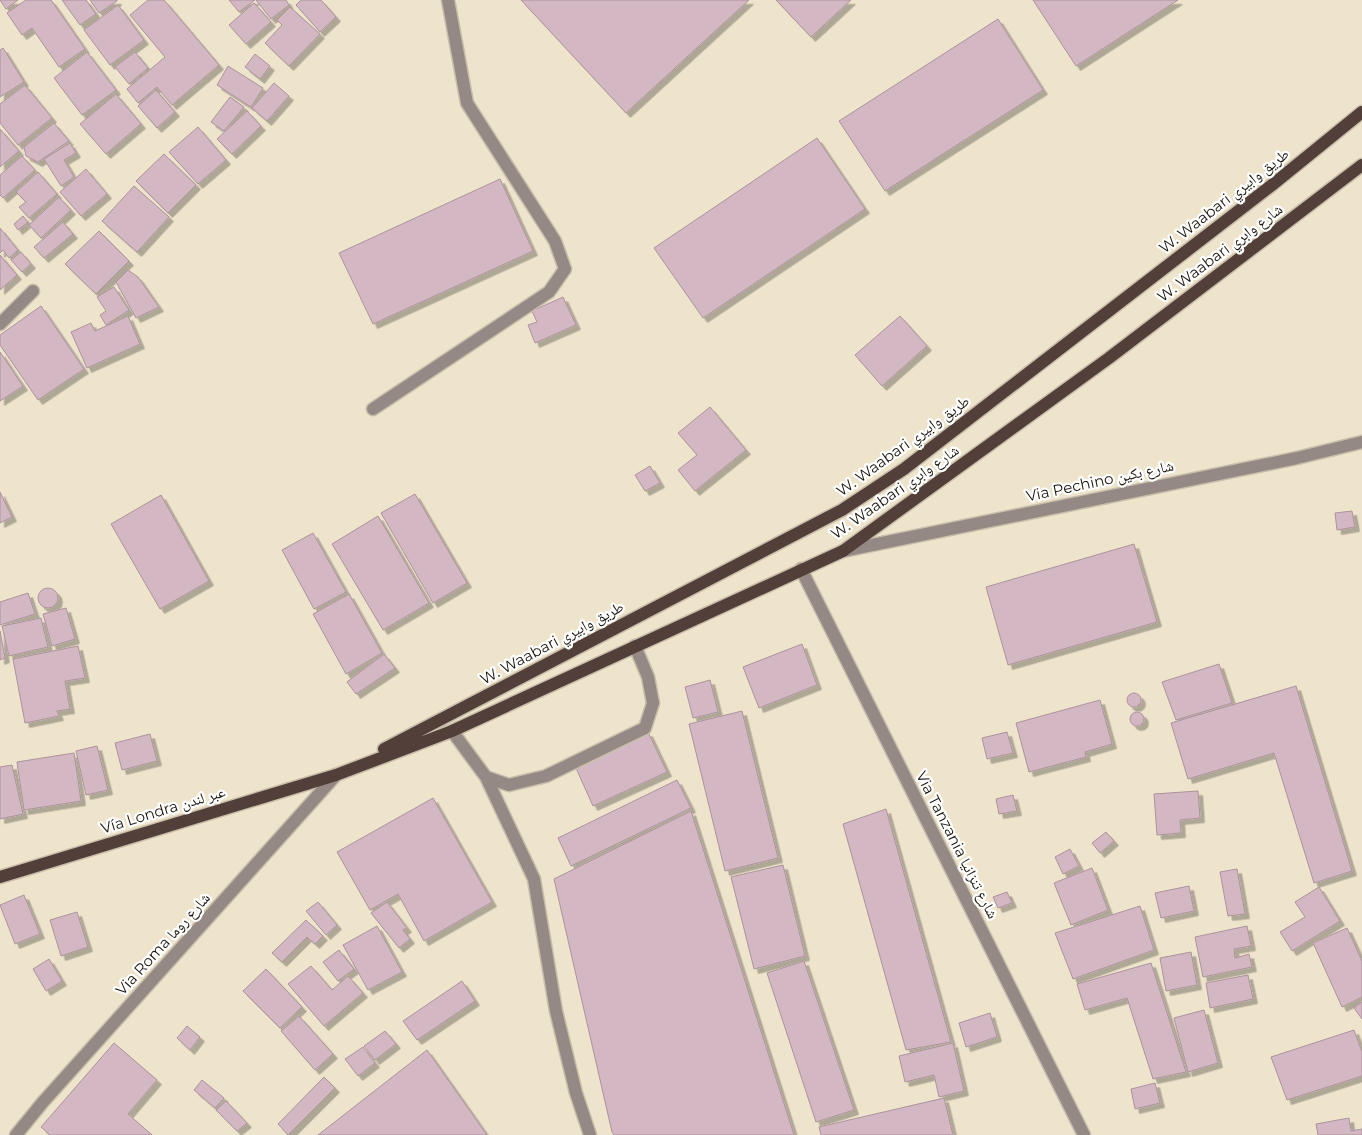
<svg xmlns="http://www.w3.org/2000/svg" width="1362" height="1135" viewBox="0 0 1362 1135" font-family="Montserrat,'Noto Naskh Arabic',sans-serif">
	<defs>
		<filter id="shadow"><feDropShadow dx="4.5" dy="4.5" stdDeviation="0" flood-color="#0004"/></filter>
	</defs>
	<rect width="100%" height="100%" fill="#eee4cc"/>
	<path fill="#d3b8c3" stroke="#ac929c" filter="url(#shadow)" d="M0,0H18L6,9Z
		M26,0H51L85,49L59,67L32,28L22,35L7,13Z
		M62,0H86L96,14L80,25Z
		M90,0H117V1L99,13Z
		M148,0H164L219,65L172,105L157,87L138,103L127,89L165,57L130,15Z
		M229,0H255L239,12Z
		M256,0H286L289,5L271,19Z
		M301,0H321L336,17L320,32L296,5Z
		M521,0H749L626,113Z
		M776,0H851L811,37Z
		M1033,0H1178L1076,66Z
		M254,3L271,22L246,44L229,25Z
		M118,5L144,40L110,65L84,30Z
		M290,7L320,34L289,66L265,43L282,25L277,20Z
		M998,19L1043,90L885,191L839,121Z
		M3,48L24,82L0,97V50Z
		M87,52L116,90L82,115L54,78Z
		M135,52L148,68L129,84L115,67Z
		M255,54L270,66L260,79L245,67Z
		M228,66L263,88L251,107L217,85Z
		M274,83L289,96L267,121L252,108Z
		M25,85L52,118L18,145L0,123V104Z
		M156,90L175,112L157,128L138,106Z
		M116,94L141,124L106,154L80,124Z
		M230,97L244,107L224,131L211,122Z
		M247,111L261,126L232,154L217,139Z
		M54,123L69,141L38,162L26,156L24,147Z
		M198,127L226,160L198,184L169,152Z
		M0,129L19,151L0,167Z
		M817,138L865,209L703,318L654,248Z
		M70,143L76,153L64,160L74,177L61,186L44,159Z
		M164,154L196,185L168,213L136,181Z
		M22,156L35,170L3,198L0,195V175Z
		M86,169L107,194L81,216L60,192Z
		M38,172L57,194L29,218L19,207L26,202L16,192Z
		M500,179L533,251L373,324L339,253Z
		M134,186L169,217L137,252L102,221Z
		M59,197L71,210L41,238L29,225Z
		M23,216L28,222L18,230L14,224Z
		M63,222L73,234L44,258L34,247Z
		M0,228L18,250L9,258L3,250L0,253Z
		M99,231L129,261L96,294L65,264Z
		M21,252L31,264L22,272L11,260Z
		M0,255L17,275L0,290Z
		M128,270L138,277L159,307L136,318L116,282Z
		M114,287L129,310L106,325L100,315L106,311L97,297Z
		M563,297L576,325L535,343L528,325L537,322L532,311Z
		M41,306L84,369L38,400L0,345V335Z
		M128,316L140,344L87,368L71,332L91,323L95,331Z
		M900,316L927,346L882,386L855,355Z
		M0,352L23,386L0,401Z
		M710,407L746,450L695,491L678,470L697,455L678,433Z
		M650,466L660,483L645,491L635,475Z
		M0,492L12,517L0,523Z
		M415,494L467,583L433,603L381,513Z
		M161,495L209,581L160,609L111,524Z
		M1352,511L1355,527L1337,530L1335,513Z
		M378,516L429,603L383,630L332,544Z
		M313,533L346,592L314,609L282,550Z
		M1134,544L1157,622L1008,665L986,587Z
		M38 598a10 10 0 1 1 20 0a10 10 0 1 1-20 0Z
		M28,593L35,614L0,625V602Z
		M349,594L382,653L346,674L313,614Z
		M66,608L75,639L52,646L43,614Z
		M41,618L48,647L9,656L2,626Z
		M0,631L5,658L0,660Z
		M802,644L817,685L759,708L743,667Z
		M78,646L85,678L65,681L70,709L57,711L59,716L25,723L13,659Z
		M384,654L395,668L356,694L347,682Z
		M1219,664L1232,703L1176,720L1162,682Z
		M710,680L718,712L693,718L685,687Z
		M1296,686L1352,871L1314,883L1274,753L1188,779L1171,723Z
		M1127 700a7 7 0 1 1 14 0a7 7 0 1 1-14 0Z
		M1100,700L1112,744L1085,752L1086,757L1029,772L1016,723Z
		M742,711L778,858L725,871L689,724Z
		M1130 719a7 7 0 1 1 14 0a7 7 0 1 1-14 0Z
		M648,732L667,772L593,806L575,766Z
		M1007,732L1013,753L987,759L982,738Z
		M150,734L157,761L122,770L115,743Z
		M97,746L108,790L86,795L76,751Z
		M74,753L81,801L24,810L17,762Z
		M12,765L23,814L0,819V767Z
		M677,780L691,808L571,866L558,838Z
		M1198,791L1200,818L1180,820L1181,833L1157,835L1154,794Z
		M1013,795L1017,811L999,814L996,799Z
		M433,798L492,902L424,941L398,894L370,910L337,852Z
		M886,809L951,1042L906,1050L843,824Z
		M691,811L794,1135H614L612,1132L554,879Z
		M1106,832L1114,841L1100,853L1092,843Z
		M1070,849L1079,866L1063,874L1055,857Z
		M783,865L805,956L754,969L731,877Z
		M1092,868L1108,910L1071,925L1054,883Z
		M1237,869L1245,914L1228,916L1220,872Z
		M1189,886L1194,911L1161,918L1155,893Z
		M1319,887L1340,921L1292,951L1280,932L1305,917L1295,902Z
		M1007,892L1012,903L998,908L993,897Z
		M24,895L40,934L15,944L0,905Z
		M318,902L337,925L326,935L306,911Z
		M387,902L407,928L403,930L410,939L399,948L371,913Z
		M1140,906L1154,950L1073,979L1055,933Z
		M77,912L88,947L61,956L50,920Z
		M306,920L323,936L315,944L307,937L282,962L272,953Z
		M377,926L402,972L368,990L343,945Z
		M1247,926L1251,946L1234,949L1235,958L1249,954L1252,967L1203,977L1195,937Z
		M1347,928L1362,961V997L1342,1007L1313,943Z
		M339,950L354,969L338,981L323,962Z
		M1191,952L1197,985L1166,991L1160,958Z
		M49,959L62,981L46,991L33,969Z
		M804,961L854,1110L816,1122L767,973Z
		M1151,963L1186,1072L1153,1079L1127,998L1085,1010L1077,984Z
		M311,966L332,990L348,976L363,993L324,1026L288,984Z
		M266,969L302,1007L280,1028L243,991Z
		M1248,975L1253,999L1210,1008L1206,983Z
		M462,981L475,1001L417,1040L403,1021Z
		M1362,1002V1019L1354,1008Z
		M1204,1010L1218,1063L1188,1072L1174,1018Z
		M990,1013L997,1037L966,1047L959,1023Z
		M299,1016L333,1054L315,1070L281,1031Z
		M187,1026L200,1037L190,1050L177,1038Z
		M1354,1030L1362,1052V1076L1287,1100L1271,1057Z
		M385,1031L396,1044L375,1060L364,1046Z
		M114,1043L157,1080L128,1114L152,1135H50L41,1127Z
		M953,1043L964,1091L939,1097L934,1075L905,1082L899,1056Z
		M363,1047L375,1063L358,1076L345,1059Z
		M427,1050L487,1135H318Z
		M324,1077L335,1088L288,1135L278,1124Z
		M202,1080L224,1098L215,1108L194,1090Z
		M1155,1083L1160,1103L1135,1109L1131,1089Z
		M944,1098L953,1135H821L819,1127Z
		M226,1101L247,1123L237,1131L216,1110Z
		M1349,1118L1351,1131L1362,1129V1135H1318L1316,1124Z"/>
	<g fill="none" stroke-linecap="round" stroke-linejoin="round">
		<g stroke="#c8bfaa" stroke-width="15">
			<path id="minor" d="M0,324L33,291
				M373,409L549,292L565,269L555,241L467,103L448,0
				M843,551L1297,458L1362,442
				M801,569L1084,1135
				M452,731L486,777L534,879L556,1011L576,1093L590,1135
				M486,777L509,785L546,776L645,728L653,703L648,677L635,646
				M16,1135L43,1102L336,775"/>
		</g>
		<g stroke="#c8bfaa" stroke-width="15">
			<path id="major" d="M384,749L842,510L904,469L1272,185L1362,112
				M0,877L336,775L452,731L843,551L1109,358L1362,165"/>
		</g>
		<use href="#minor" stroke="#958985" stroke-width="12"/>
		<use href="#major" stroke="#533f3a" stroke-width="12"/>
	</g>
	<g text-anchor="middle" stroke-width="4.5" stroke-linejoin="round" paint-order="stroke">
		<g font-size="15" fill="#1a170e" stroke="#fff">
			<text transform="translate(1224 201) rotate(-38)" y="5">W. Waabari طريق وابيري</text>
			<text transform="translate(1220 253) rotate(-37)" y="5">W. Waabari شارع وابري</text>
			<text transform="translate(903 446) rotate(-36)" y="5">W. Waabari طريق وابيري</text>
			<text transform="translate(1100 481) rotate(-12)" y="5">Via Pechino شارع بكين</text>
			<text transform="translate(895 492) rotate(-35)" y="5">W. Waabari شارع وابري</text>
			<text transform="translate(552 643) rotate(-28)" y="5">W. Waabari طريق وابيري</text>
			<text transform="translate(163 810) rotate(-17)" y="5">Vía Londra عبر لندن</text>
			<text transform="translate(957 845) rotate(63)" y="5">Via Tanzania شارع تنزانيا</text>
			<text transform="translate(163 944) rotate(-48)" y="5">Via Roma شارع روما</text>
		</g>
	</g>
</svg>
